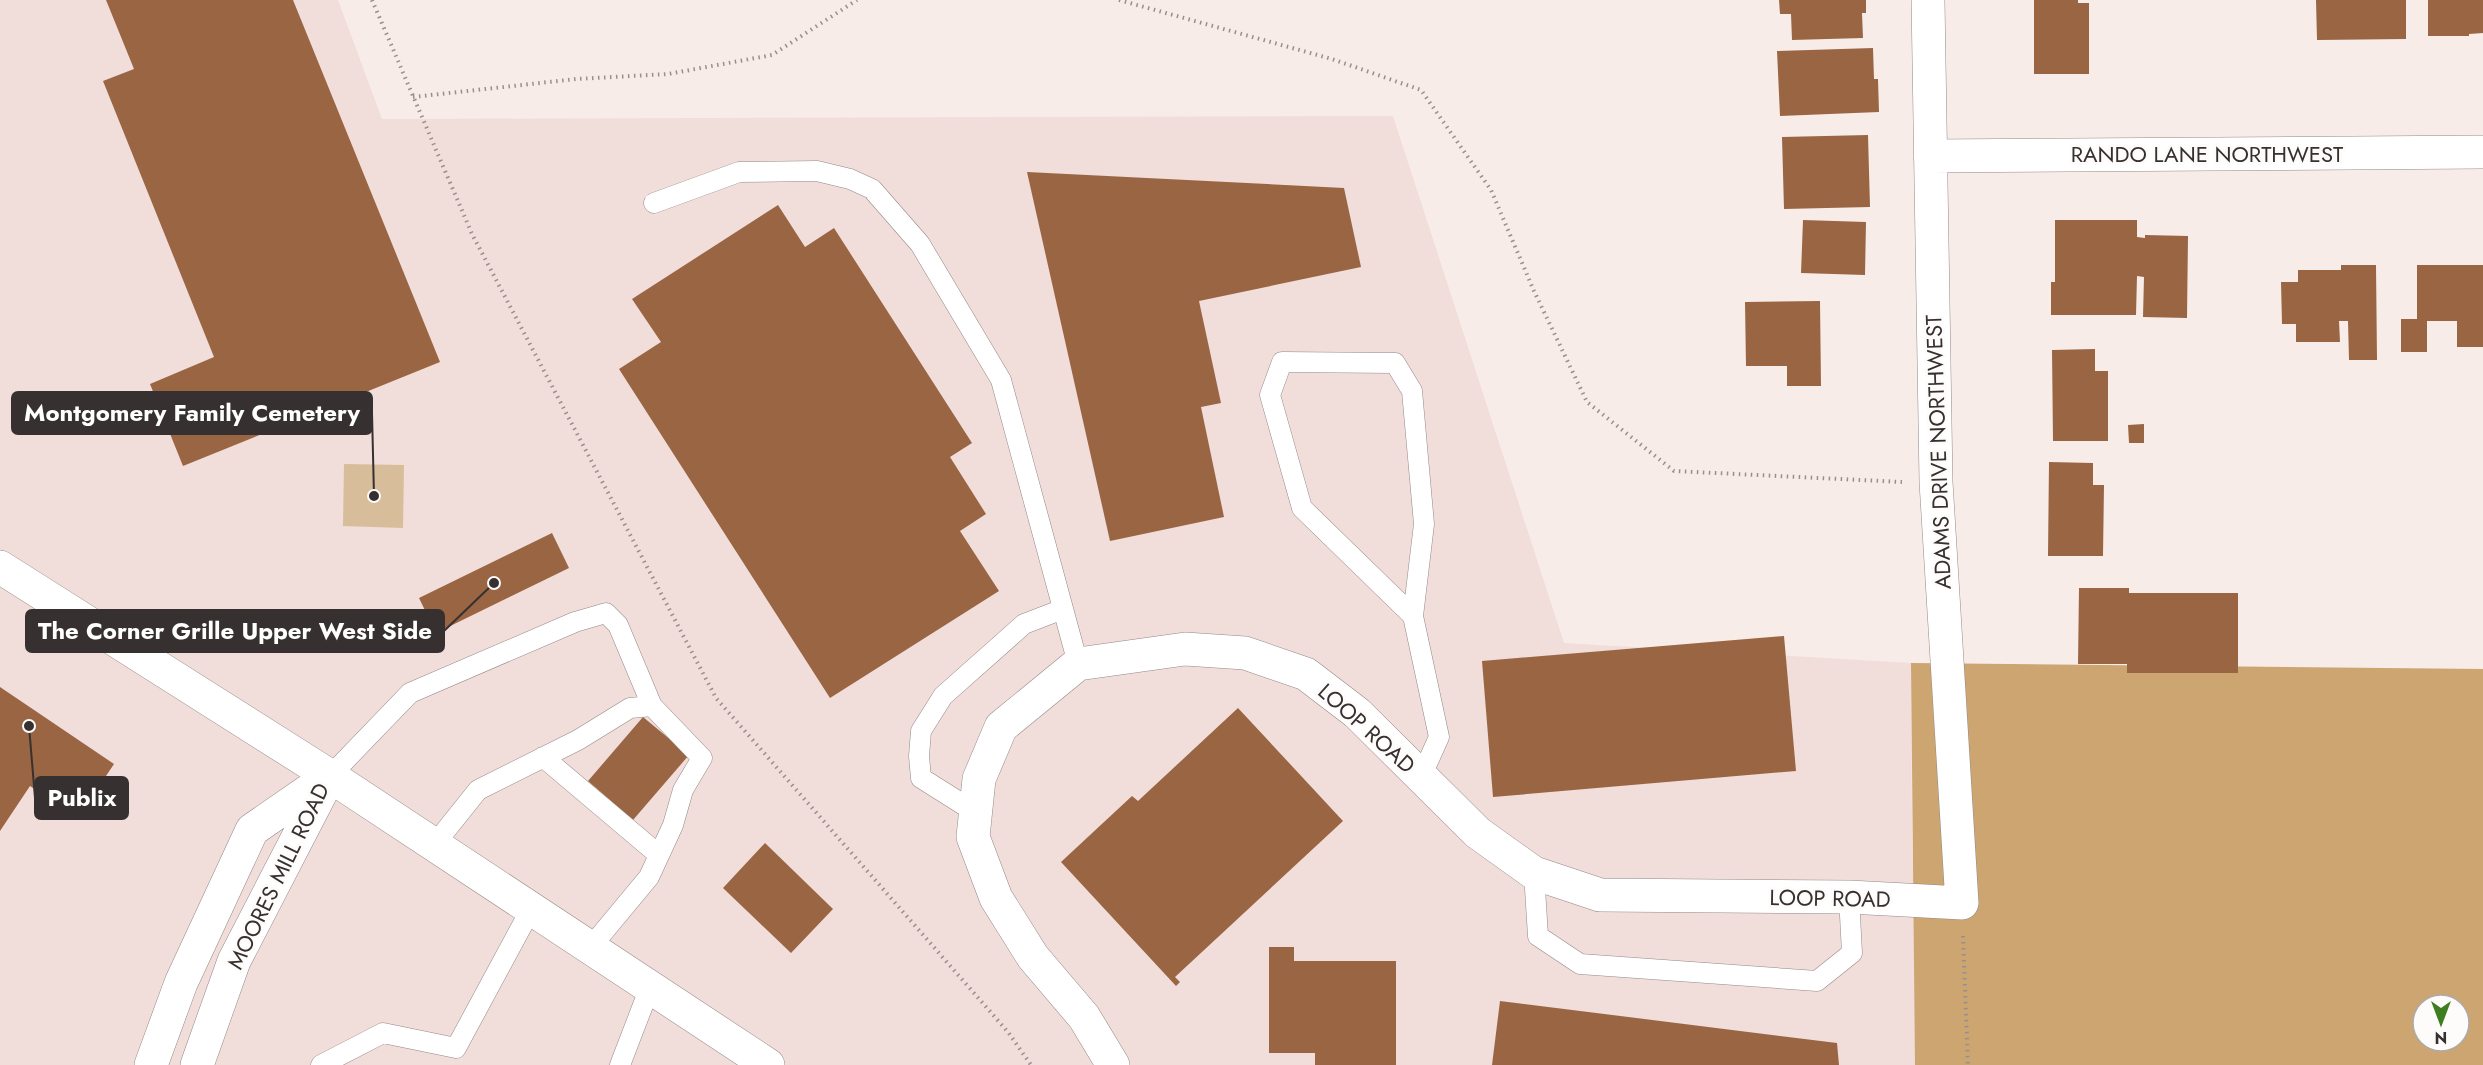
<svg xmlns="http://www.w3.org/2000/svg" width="2483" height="1065" viewBox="0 0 2483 1065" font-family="Jost,sans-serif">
	<rect width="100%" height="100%" fill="#f8ece9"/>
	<path fill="#f1ddd9" d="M0,0H338L382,119L1393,116L1564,643L1911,663L1912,838L1921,1065H0Z"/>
	<path fill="#d8bd9a" d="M344,464L404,465L403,528L343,526Z"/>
	<path fill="#cca570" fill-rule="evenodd" d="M1911,663L2483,669V1065H1915ZM2423,1005H2459V1041H2423Z"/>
	<path fill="#9a6543" d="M106,0H293L440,362L183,466L150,384L214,357L103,81L134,69Z
		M1779,0H1866V13H1862L1863,38L1792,40L1791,14H1780Z
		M2034,0H2078V3H2089V74H2034Z
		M2316,0H2406V39L2317,40Z
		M2428,0H2483V33L2469,34V36H2428Z
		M1873,48L1874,79H1878L1879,112L1780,116L1777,51Z
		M1868,135L1870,207L1784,209L1782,137Z
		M1027,172L1344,188L1361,267L1199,301L1221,403L1201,407L1224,517L1110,541Z
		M778,205L805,247L834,228L972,443L950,457L986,514L960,531L999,591L830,698L619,369L661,342L632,299Z
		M1803,220L1866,222L1865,275L1801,273Z
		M2055,220H2137V237L2145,238V235L2188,236L2187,318L2143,317L2144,277L2137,276L2136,315H2051V282H2055Z
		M2341,265H2376L2377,360H2349L2348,321H2339L2340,342H2296V324H2282L2281,282H2298V270H2341Z
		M2417,265H2483V347H2457V321H2427V352H2401V319H2417Z
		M1820,301L1821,386H1787V366H1746L1745,302Z
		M2095,349V371H2108V441H2053L2052,350Z
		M2144,424V443H2129L2128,425Z
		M2049,462L2093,463V485H2104L2103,556H2048Z
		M552,533L569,568L436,633L419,598Z
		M2079,588H2129V593H2238V673H2127V664H2078Z
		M1784,636L1796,771L1493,797L1482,661Z
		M0,687L114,764L78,818L30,786L0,831Z
		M1238,708L1343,821L1175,977L1180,982L1176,986L1061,862L1132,796L1138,801Z
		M643,717L689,755L633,820L588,781Z
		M765,843L833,909L791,953L723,888Z
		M1269,947H1294V961H1396V1065H1315V1053H1269Z
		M1500,1001L1837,1043L1839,1065H1492Z"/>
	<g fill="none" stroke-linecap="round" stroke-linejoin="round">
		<g stroke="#948987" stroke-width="21">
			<path id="service" d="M654,203L739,172L817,171L850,179L872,189L920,244L1001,380L1078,664
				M1413,616L1302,508L1270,395L1282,362L1395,363L1412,391L1424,524L1413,616L1439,737L1421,777
				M543,757L659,855
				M330,776L410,693L575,622L606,613L618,625L652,706
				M975,812L921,778L919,756L921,731L943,696L1024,624L1063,609
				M434,845L478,790L578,740L630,708L652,706L702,758L683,790L673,825L649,877L590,948
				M1534,873L1538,936L1580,964L1817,981L1852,953L1849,897
				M321,1065L383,1033L456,1048L531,909
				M620,1065L650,987"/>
		</g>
		<g stroke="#948987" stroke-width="34">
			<path id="minor" d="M1930,156L2483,152
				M1113,1065L1084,1017L1033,957L996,898L973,837L979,779L1001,727L1078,664L1185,649L1245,653L1306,674L1357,713L1478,833L1534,873L1600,895L1849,897L1962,903L1936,482L1928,0"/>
		</g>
		<g stroke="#948987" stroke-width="34">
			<path id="tertiary" d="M151,1065L181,983L252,830L330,776
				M197,1065L234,961L326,783"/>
		</g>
		<g stroke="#948987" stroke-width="34">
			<path id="secondary" d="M0,567L330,776L768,1065"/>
		</g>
		<path stroke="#988f8d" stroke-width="4" stroke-dasharray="1.5 4.5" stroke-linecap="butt" d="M372,0L472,234L716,698L1008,1032L1031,1065
			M1119,0L1332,59L1421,90L1491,190L1534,291L1587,402L1674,471L1902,482
			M413,97L576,79L668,74L772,55L857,0
			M1963,936L1968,1065"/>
		<use href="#service" stroke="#fff" stroke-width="20"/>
		<use href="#minor" stroke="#fff" stroke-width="33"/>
		<use href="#tertiary" stroke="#fff" stroke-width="33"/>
		<use href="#secondary" stroke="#fff" stroke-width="33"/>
	</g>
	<g text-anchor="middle" stroke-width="6" stroke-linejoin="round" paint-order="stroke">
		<g font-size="22" fill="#363130" stroke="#fefbfb">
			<text x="2207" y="162">RANDO LANE NORTHWEST</text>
			<text transform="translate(1938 452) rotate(-92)" y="8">ADAMS DRIVE NORTHWEST</text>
			<text transform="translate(1367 728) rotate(42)" y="8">LOOP ROAD</text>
			<text transform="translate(278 876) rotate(-64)" y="8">MOORES MILL ROAD</text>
			<text transform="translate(1830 898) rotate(1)" y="8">LOOP ROAD</text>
		</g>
	</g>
	<path fill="none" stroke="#363130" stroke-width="2" d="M374 496L372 413M494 583L444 631M29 726L35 798"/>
	<g fill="#363130" stroke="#fefbfb" stroke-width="2">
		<circle cx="374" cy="496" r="6"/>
		<circle cx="494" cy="583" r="6"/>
		<circle cx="29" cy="726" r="6"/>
	</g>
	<g fill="#363130" stroke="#363130" stroke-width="2">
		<rect x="12" y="392" width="360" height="42" rx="6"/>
		<rect x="26" y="610" width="418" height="42" rx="6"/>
		<rect x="35" y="777" width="93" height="42" rx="6"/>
	</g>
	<g font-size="24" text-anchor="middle" font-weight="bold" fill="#fff">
		<text x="192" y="421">Montgomery Family Cemetery</text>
		<text x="235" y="639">The Corner Grille Upper West Side</text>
		<text x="82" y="806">Publix</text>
	</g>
	<g transform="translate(2441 1023) rotate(180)"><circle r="28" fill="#fefbfb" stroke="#aeaaaa" stroke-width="1.5"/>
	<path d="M0-4.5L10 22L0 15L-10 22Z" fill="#3d7f20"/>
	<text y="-9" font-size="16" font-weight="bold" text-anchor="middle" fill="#363130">N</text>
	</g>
</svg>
